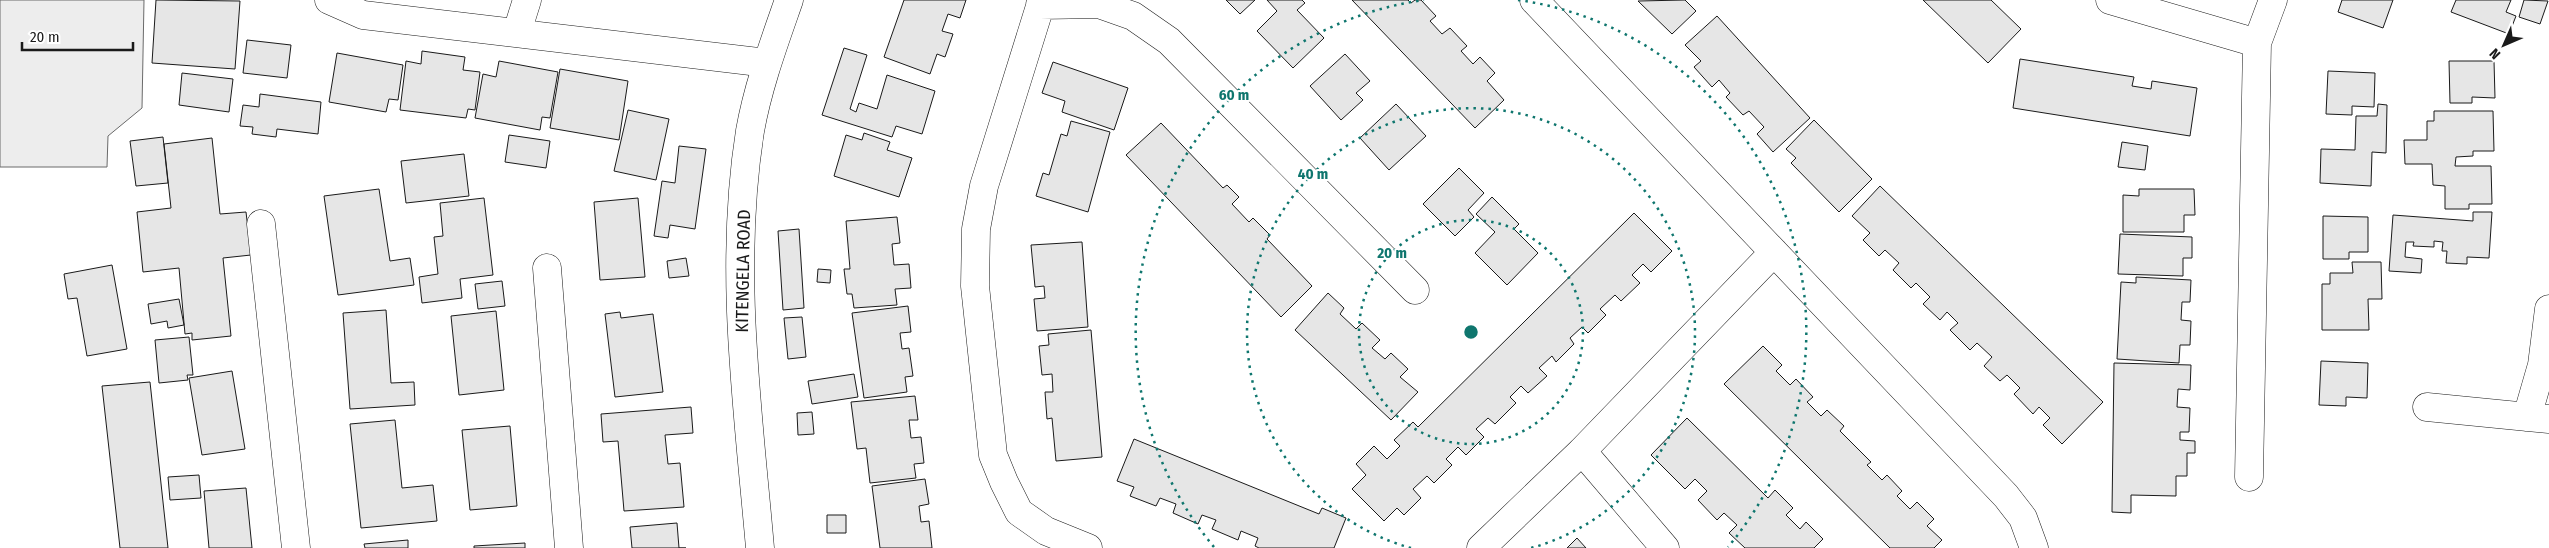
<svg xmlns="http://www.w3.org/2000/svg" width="2549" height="548" viewBox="0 0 2549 548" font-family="'Fira Sans Condensed',sans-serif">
	<rect width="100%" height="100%" fill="#fff"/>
	<path fill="#ededed" stroke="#6a6a6a" d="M0,0H144L142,108L108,136L107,167H0Z"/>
	<path fill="#e6e6e6" stroke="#1a1a1a" d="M156,0L240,1L235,69L152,63Z
		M904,0H966L960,18L948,14L942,31L953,34L945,57L937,54L930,74L884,57Z
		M1226,0H1255L1240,14Z
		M1267,0H1302L1305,3L1297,10L1324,38L1293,68L1257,31L1277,11Z
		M1352,0H1408L1411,3L1415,0H1421L1436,16L1430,21L1442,34L1450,28L1467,46L1461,51L1473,64L1480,57L1495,73L1487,81L1504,100L1475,128Z
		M1685,0L1696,11L1672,34L1638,1Z
		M1923,0H1991L2021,29L1988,63Z
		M2342,0H2393L2383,28L2338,12Z
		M2456,0H2511L2506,12L2516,16L2509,34L2451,12Z
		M2524,0L2548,1L2540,24L2519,17Z
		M1717,16L1810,118L1773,152L1757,134L1764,127L1749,111L1743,115L1726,97L1730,93L1719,80L1712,87L1694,67L1701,61L1685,45Z
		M247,40L291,45L287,78L243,73Z
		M844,48L867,55L850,109L856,112L859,103L877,109L887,75L935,91L922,134L896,126L892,137L822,115Z
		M422,51L465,57L463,70L480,72L475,110L468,109L466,118L400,110L406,61L421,64Z
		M337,53L403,65L398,100L389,99L386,112L329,102Z
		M1345,54L1370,81L1356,93L1363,100L1341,120L1310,86Z
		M2020,59L2134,77L2132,86L2151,89L2152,81L2197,88L2190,136L2013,108Z
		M499,61L558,72L550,118L542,117L540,130L475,118L483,74L496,77Z
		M2449,61H2494L2495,98L2472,97V103H2450Z
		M1053,62L1128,88L1114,130L1062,112L1065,101L1042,93Z
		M560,69L628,81L619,140L550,128Z
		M2328,71L2375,73L2374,107L2352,106V115L2326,114Z
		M182,73L233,79L229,112L179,105Z
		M260,94L321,102L318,134L277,129L276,137L252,134L253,127L240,126L243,105L259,107Z
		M1396,104L1426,136L1389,170L1360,138Z
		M2378,104L2387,105L2386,153L2372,152L2371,186L2320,183L2321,149L2355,150L2356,116H2377Z
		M628,110L669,119L656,180L614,171Z
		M2434,111H2493L2494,151H2473V156L2456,157L2455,166H2491L2492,204H2469V209H2445V186L2433,185L2432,164H2405L2404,140H2427V121H2434Z
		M1814,120L1872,179L1839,212L1791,163L1796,158L1786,149Z
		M1071,121L1110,132L1088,212L1036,196L1043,173L1049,175L1061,134L1067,136Z
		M1161,123L1223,188L1227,185L1239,197L1232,204L1249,222L1253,218L1270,235L1267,239L1312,286L1281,317L1126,155Z
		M864,133L890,142L887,150L912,158L899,197L834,176L846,135L862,140Z
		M509,135L550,141L546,168L505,162Z
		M163,137L168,183L136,186L130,141Z
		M212,138L220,214L246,212L251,255L223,258L231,336L192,340V333L185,334L179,268L143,272L137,212L171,208L164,144Z
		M2122,142L2148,146L2145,170L2118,167Z
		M679,146L706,149L695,229L670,225L668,238L654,236L662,181L675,183Z
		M464,154L469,196L406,203L401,161Z
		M1459,168L1484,193L1468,210L1474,217L1455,236L1423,204Z
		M1880,186L2103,402L2062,444L2043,425L2050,418L2039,407L2033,414L2014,394L2020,388L2007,375L2000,381L1984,366L1992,357L1977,343L1970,350L1950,330L1958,323L1947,312L1940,320L1923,304L1930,297L1916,283L1911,288L1893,270L1899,263L1885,250L1879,256L1863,240L1870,233L1852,216Z
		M379,189L390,261L410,258L414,285L338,295L324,196Z
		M2139,189H2194L2195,215H2184V232H2123V195L2139,196Z
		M1492,197L1519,224L1514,229L1538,253L1507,285L1475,253L1495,232L1476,214Z
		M484,198L493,275L460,279L462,298L422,303L419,277L438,274L434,237L443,236L440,203Z
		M638,198L645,277L600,280L594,202Z
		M2473,212H2492L2489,258L2467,257V264L2446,263L2447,251H2442L2443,242L2434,241V247L2413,246L2414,242H2406L2405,257L2422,259L2421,273L2389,271L2393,215L2473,221Z
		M1634,213L1672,251L1651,272L1643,264L1632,275L1640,283L1621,301L1615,295L1600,309L1606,315L1588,333L1582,327L1570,338L1574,344L1556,362L1552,356L1539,368L1547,376L1528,393L1521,386L1510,397L1516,403L1495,424L1488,418L1476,429L1484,437L1466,455L1458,447L1446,459L1452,465L1434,483L1427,476L1413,489L1421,498L1404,515L1397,508L1384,521L1352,489L1366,475L1356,464L1374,446L1387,459L1400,446L1394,440L1413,422L1418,427Z
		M2323,216L2368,217V252H2349V259H2323Z
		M897,217L900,243L892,244L894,265L909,264L911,288L895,289L897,305L854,308L852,294H847L844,269H850L846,221Z
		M799,229L804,308L783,310L778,231Z
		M2120,234L2192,237V258H2183V276L2118,274Z
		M1082,242L1088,327L1037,331L1034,299L1045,298L1044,286L1035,287L1031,245Z
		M686,258L689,276L669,278L667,261Z
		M2352,262H2381L2382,299H2368L2369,330H2322V284H2330V273H2353Z
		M112,265L127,349L87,356L77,298L68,299L64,274Z
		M818,269L831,270L830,283L817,282Z
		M2136,277L2191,280L2190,302H2182L2181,320L2191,321L2190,345H2180L2179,363L2117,359L2121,282L2136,283Z
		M502,281L505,306L478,309L475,284Z
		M1328,293L1344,308L1340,314L1356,329L1362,323L1380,340L1372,348L1385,359L1391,353L1408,369L1400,377L1418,392L1391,420L1295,330Z
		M179,299L184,325L168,328L167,321L151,324L148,304Z
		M908,306L911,332L900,333L902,349L909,348L913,376L905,377L907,392L864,398L852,313Z
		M386,310L391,383L414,382L415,405L350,409L343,313Z
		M496,311L504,390L459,395L451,316Z
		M620,312L621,318L653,314L663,392L615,397L605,314Z
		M802,317L806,357L788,359L784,318Z
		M1091,330L1102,457L1056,461L1052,418L1047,419L1045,392H1053L1052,374L1042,375L1039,346L1049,345L1048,334Z
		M189,337L193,375H187L188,380L159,383L155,340Z
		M1763,346L1782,365L1776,371L1790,385L1796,379L1813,397L1807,402L1821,416L1827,410L1844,426L1840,431L1871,462L1867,465L1882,480L1887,475L1902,491L1897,496L1910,509L1917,502L1934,519L1927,526L1942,540L1934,548H1890L1724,384Z
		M2321,361L2368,363L2367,398L2346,397V406L2319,405Z
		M2114,363L2191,365L2190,390L2178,389L2177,407L2190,408L2189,432H2180V440L2195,441V453H2187V476H2176V496L2131,495V513L2112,512Z
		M232,371L245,449L202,455L189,378Z
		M854,374L858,397L812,404L808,381Z
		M150,382L168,548H120L102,386Z
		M915,396L918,420H909L911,438L921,437L924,463L914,464L916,478L870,483L866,448L857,449L851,402Z
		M691,407L693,433L665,435L668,464L680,463L684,507L624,511L618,441L603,442L601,414Z
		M812,412L814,434L798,435L797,413Z
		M1687,418L1768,498L1775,490L1793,508L1786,515L1800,529L1806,522L1823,539L1814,548H1745L1729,533L1737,525L1724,513L1717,520L1698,500L1707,491L1695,479L1685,489L1651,455Z
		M395,420L402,488L433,485L437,521L361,528L350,424Z
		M510,426L517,506L470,510L462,430Z
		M1134,439L1319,514L1322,508L1346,518L1334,548H1259L1255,546L1258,538L1241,531L1238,540L1212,529L1216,520L1202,515L1198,524L1173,513L1176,504L1160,498L1156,506L1130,496L1134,487L1117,481Z
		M199,475L201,498L170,500L168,477Z
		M925,479L929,504L919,506L921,522L929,521L932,548H880L872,486Z
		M246,488L252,548H209L204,491Z
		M827,515H846V533H827Z
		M677,523L679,548H686H632L630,527Z
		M1577,538L1586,548H1567Z
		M408,540V548H365L364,544Z
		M525,543V548H474V546Z"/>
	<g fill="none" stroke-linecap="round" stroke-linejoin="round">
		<g stroke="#1a1a1a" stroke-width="29">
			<path id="minor" d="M329,0L363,15L767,63
				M1042,0L984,186L976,229L975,286L993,455L1004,482L1019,512L1046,531L1088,548
				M1534,0L2006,496L2023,518L2034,548
				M2110,0L2257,43
				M1040,5L1099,4L1133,16L1169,41L1415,290
				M517,32L527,0
				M261,224L296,548
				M547,268L569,548
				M2427,407L2549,419
				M2527,417L2542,365L2549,309
				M1582,451L1665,548
				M2249,477L2257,43L2273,0
				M760,548C748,409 728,270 750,131C758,86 774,43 789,0
				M1481,548L1582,451L1774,252"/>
		</g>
		<use href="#minor" stroke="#fff" stroke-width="28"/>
	</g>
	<g fill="none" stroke="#0f766e" stroke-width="2.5" stroke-dasharray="2.5 5">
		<circle cx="1471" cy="332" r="112"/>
		<path d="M1411 548A224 224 0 1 1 1531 548"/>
		<path d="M1214 547A335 335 0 0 1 1424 0M1518 0A335 335 0 0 1 1728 547"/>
	</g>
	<g text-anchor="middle" stroke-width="4" stroke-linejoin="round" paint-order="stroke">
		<g font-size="18" fill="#1a1a1a" stroke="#fff">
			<text transform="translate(743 271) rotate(-89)" y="6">KITENGELA ROAD</text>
		</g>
	</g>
	<circle cx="1471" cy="332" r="8" fill="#0f766e" stroke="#fff" stroke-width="2.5"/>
	<g font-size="15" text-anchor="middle" font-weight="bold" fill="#0f766e" stroke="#fff" stroke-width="4" stroke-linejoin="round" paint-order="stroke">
		<text x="1234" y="100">60 m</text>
		<text x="1313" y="179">40 m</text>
		<text x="1392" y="258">20 m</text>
	</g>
	<g transform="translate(2504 45) rotate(225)" stroke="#ffffff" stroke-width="4" paint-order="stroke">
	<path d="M0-4L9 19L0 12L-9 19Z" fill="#1a1a1a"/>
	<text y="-8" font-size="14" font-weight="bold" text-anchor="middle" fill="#1a1a1a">N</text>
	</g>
	<path d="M22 42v8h111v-8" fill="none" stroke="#1a1a1a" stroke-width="2.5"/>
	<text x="30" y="42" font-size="15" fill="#1a1a1a" stroke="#ffffff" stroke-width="4" paint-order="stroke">20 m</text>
</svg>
